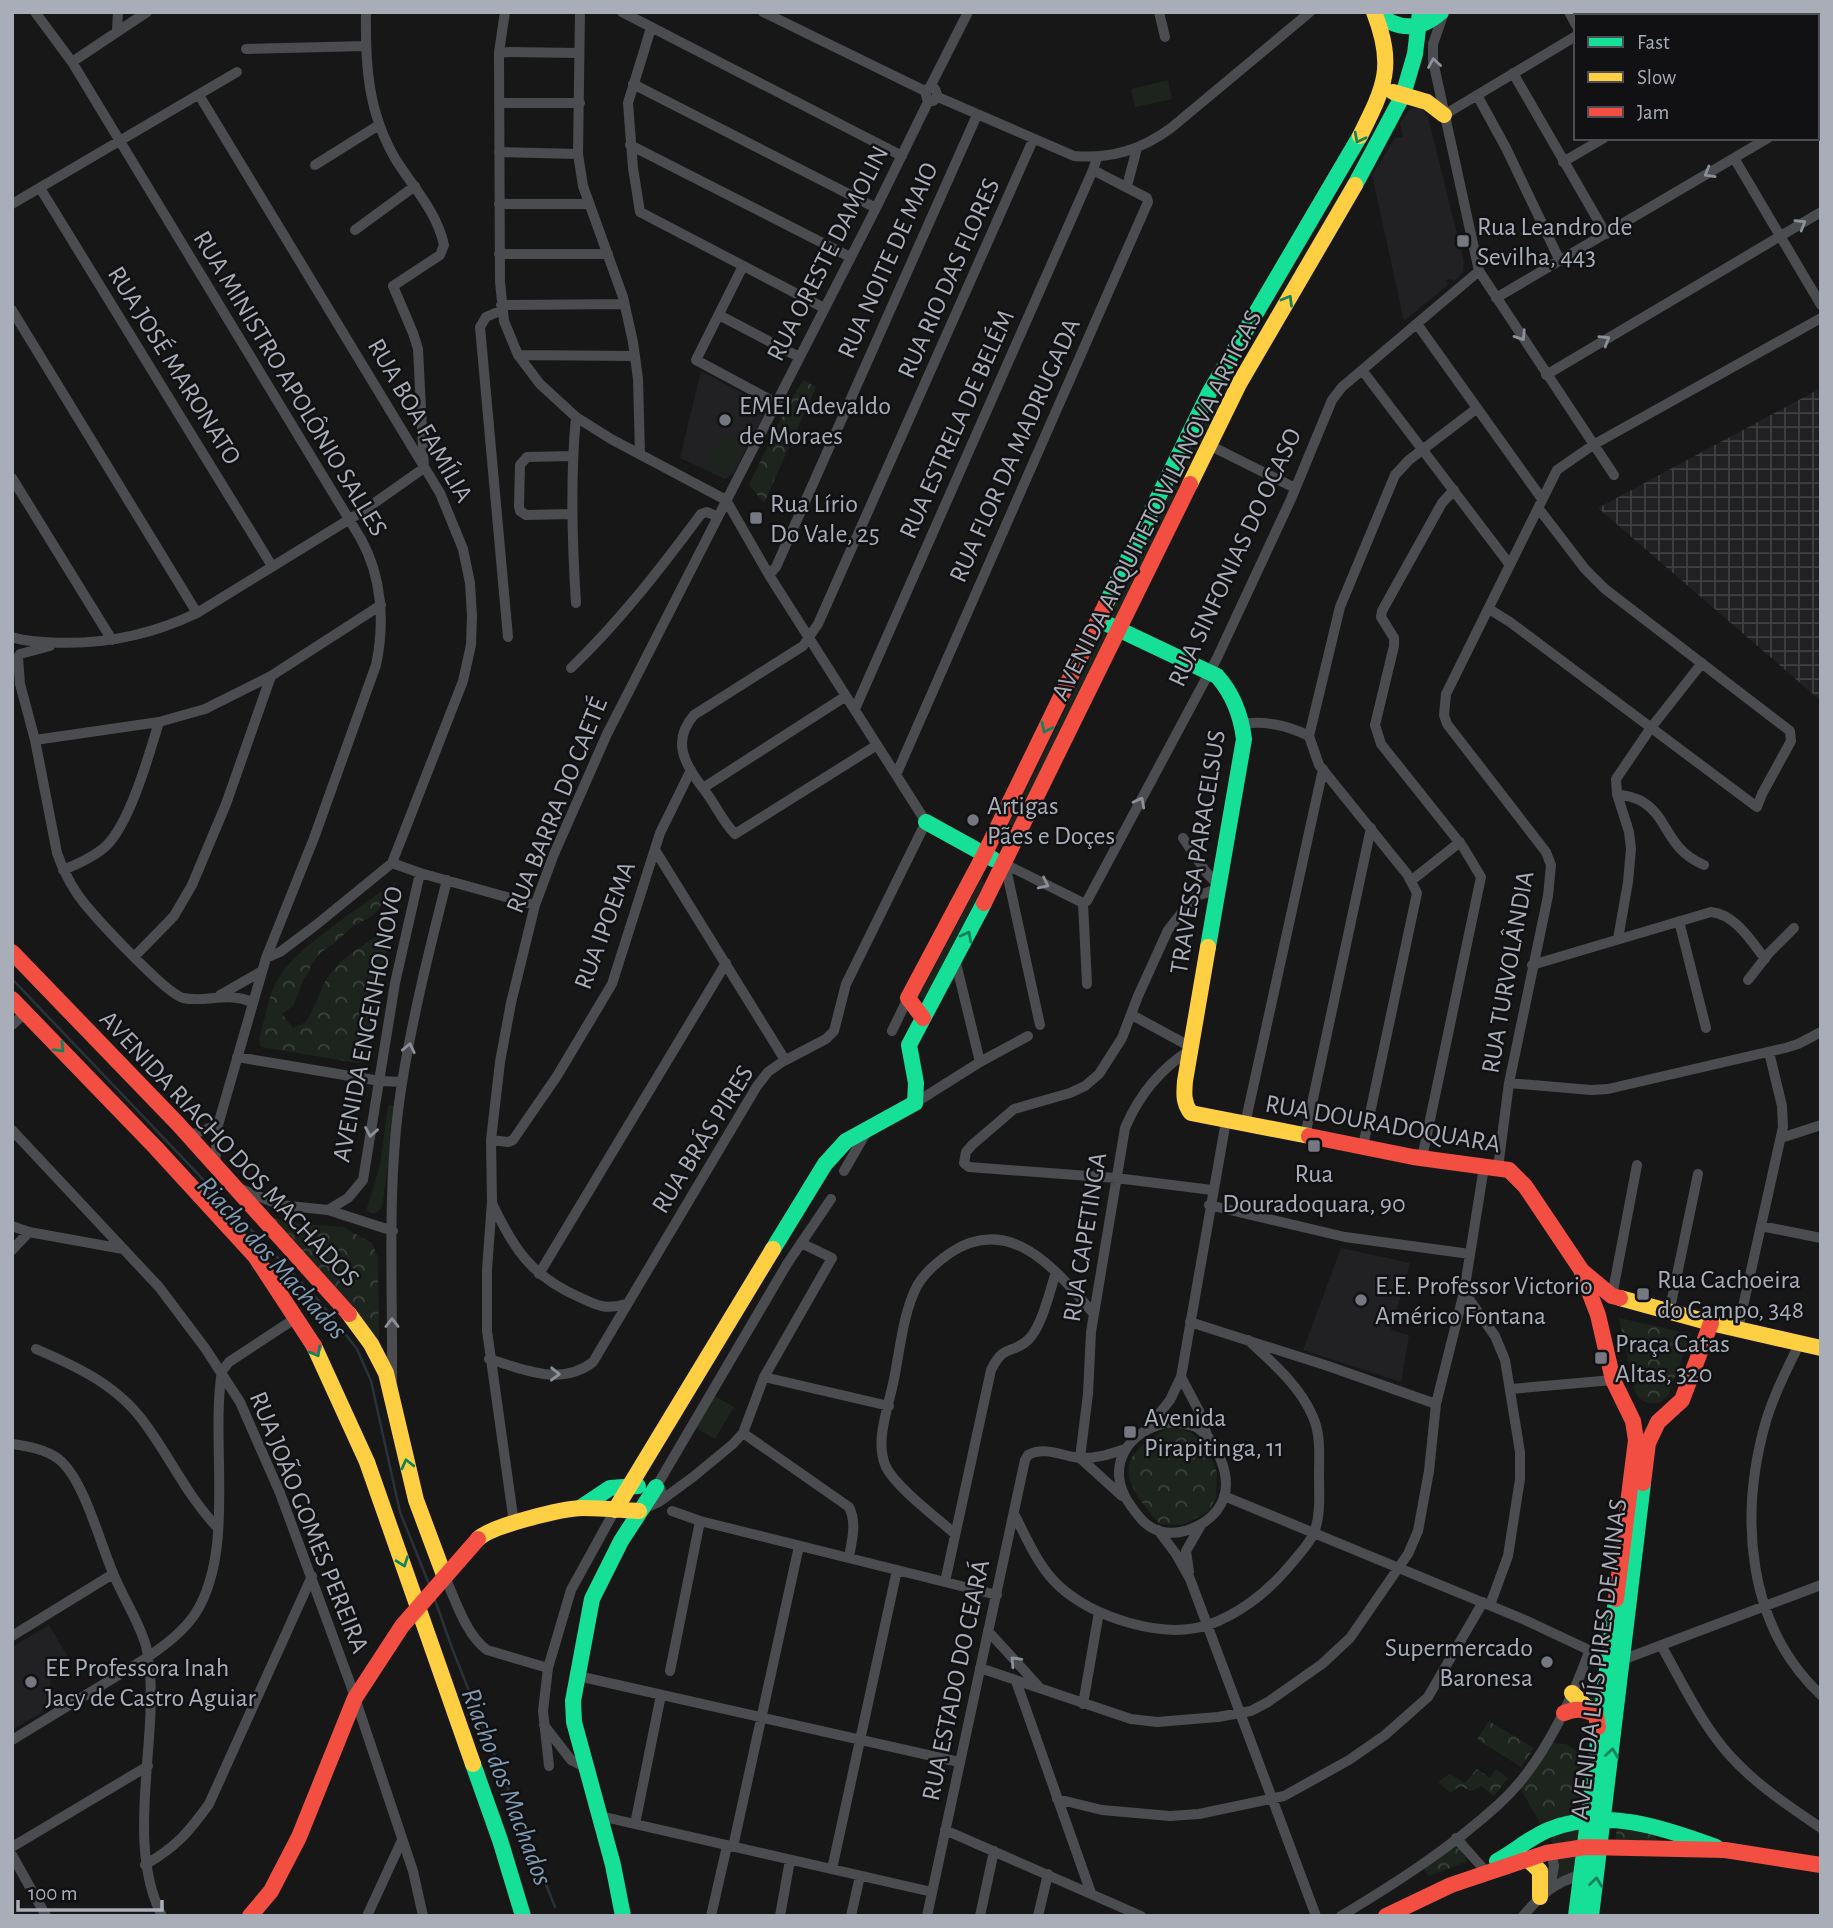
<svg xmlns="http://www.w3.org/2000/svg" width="1833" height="1928" viewBox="0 0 1833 1928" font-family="'Alegreya Sans',sans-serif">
	<defs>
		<pattern id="industrial-grid" width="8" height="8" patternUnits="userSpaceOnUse" patternTransform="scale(1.75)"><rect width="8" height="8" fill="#212123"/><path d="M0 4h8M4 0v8" fill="none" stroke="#3e3f41"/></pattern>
		<pattern id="forest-crowns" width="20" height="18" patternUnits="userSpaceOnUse" patternTransform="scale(1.75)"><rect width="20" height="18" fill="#1d241e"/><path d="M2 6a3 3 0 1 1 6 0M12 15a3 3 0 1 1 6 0" fill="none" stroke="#3b413d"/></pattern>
	</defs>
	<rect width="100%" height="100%" fill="#171717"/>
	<path fill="#212123" d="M1413,108H1421L1428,117L1464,262L1463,272L1454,281L1450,279L1446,280L1448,285L1404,321L1372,175L1395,138L1403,137L1400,123L1409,110Z
		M701,371L768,407L733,474L725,479L680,458Z
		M1341,1248L1410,1263L1391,1330L1409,1335L1401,1382L1303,1350Z
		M49,1625L70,1660L51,1672L50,1692L41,1713L12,1730V1647Z"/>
	<path fill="url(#industrial-grid)" d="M1821,388V701L1598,508Z"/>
	<path fill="#1d241e" d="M1168,80L1172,99L1135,107L1131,89Z
		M1217,397L1222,400L1008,839L1003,837Z
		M722,434L744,445L728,475L707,465Z
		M980,881L985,883L924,999L919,996Z
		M388,1105L396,1106L382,1208L374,1214L366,1211L380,1165Z
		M715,1396L734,1407L715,1439L696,1428Z"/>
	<path fill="url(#forest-crowns)" d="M803,380L816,387L764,503L749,485L786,408Z
		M397,882L375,914L352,927L335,943L321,952L310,966V971L304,979L293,1006L282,1014L293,1028L306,1022C317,1006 320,984 334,969C350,951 372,940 392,927L364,1062L358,1063L261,1047L259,1040C265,1019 268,996 279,977C297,947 361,907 392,884Z
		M270,1217L300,1224L343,1227L372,1243L378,1258L379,1341Z
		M1619,1318L1691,1334L1668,1396L1659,1403H1647L1639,1398L1635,1391Z
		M1172,1426L1191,1433L1207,1446L1217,1473L1216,1497L1209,1511L1183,1525L1160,1524C1119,1478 1113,1457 1172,1426Z
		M1589,1674L1598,1675L1603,1681L1594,1705L1574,1695L1579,1679Z
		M1489,1721L1534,1748L1521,1767L1477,1739Z
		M1552,1743L1566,1744L1590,1759L1584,1816L1541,1825L1519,1786Z
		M1477,1769L1490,1778L1496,1769L1508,1778L1494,1796L1481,1786L1471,1791L1460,1786L1450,1793L1438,1782L1450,1774L1465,1783Z
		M1617,1823L1654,1828L1657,1842L1615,1846Z
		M1582,1825V1841L1554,1849L1551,1839L1560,1829Z
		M1467,1833L1466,1862L1429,1876L1422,1867Z
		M1580,1851L1578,1873L1554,1881L1556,1854Z"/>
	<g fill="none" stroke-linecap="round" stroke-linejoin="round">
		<path stroke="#2a3239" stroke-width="2.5" d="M12,979L319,1301L357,1349L371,1381L400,1512L429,1584
			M435,1600L452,1648L555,1907"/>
		<path stroke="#4b4c50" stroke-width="10" d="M35,12L72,62L361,539C382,577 385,623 376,665L314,838L266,958L218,1125L215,1165
			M580,12L578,154L583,186L623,297L633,342L638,379L640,454
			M622,12L902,156
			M763,12L925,91
			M1159,12L1165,37
			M1444,12L1433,44V61L1479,271L1614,475
			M1569,12L1576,25
			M1664,12L1666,16
			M1757,12L1759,16
			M1814,16L1820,12
			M651,28L628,103L633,168L640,212L824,308
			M117,31L118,12
			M246,49L366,46
			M499,52L579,53
			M72,62L147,12
			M1513,73L1606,234
			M633,84L876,208
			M930,87L935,89L938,97L933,101L927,99L925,91L930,87L968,12
			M199,95L440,493L463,549L470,583L472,616L471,645L463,681L392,863L316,925L280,952L266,958
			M1477,95L1506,148L1560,261
			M938,97L1074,156C1111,159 1141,150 1171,128L1310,12
			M499,103H580
			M1817,108L1821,106
			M1444,115L1576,36
			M630,145L850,257
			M499,152L578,154
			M1734,158L1821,305
			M1563,162L1604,138
			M315,165L379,125
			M1127,186L1137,148
			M40,188L272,566
			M12,204L237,72
			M499,204H587
			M355,230L415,186
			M499,254H608
			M743,266L696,360L776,403
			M1496,298L1768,138
			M501,305L624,304
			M12,310L197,613
			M502,310L486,317L480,327L508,637
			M719,315L799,357
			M1417,324L1542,499
			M518,355L635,356
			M1362,370L1510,565
			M1546,375L1821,212
			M1209,445L1295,488
			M12,478L112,640
			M572,514L526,515L520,511L519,506L520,465L527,457L572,456
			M769,575L776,567L977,115
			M576,603C572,541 570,479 576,417
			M1489,609L1510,622L1757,807L1762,794L1791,741L1790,731L1605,589L1585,569L1539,509
			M12,637C22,641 33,641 44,642C98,646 149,636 197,613L363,511L424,468L418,349L413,333L393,286L440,255L444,245C437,212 413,187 396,160C368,113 365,65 366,12
			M20,654L50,646
			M18,657L20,684L35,740L57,853C62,867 68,880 76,892C88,911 165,993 183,998C208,1003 225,991 252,1002
			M571,668C619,622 661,568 701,514L707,512L718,517
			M855,709L1093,170L1097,158
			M1243,724C1264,720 1289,726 1309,736
			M35,740L159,722L205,709L271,676L381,605
			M877,745L735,834C725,824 718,810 710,798C691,771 667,746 694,715L803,646L818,624L1033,140
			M896,775L1148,202L1147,198L1093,170
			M703,788L846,696
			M1617,794C1625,796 1636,797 1643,802C1669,818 1666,849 1704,865
			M1183,838L1206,872L1218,885
			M655,850L785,1060
			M392,863L420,873L535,905
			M1005,864L1040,1025
			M1005,864L1083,903
			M63,870C78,864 94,857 106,846C130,823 149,755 159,722
			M1412,880L1460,842
			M1083,903L1087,901L1217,658L1291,499L1332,400L1342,387L1479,271
			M1083,903L1087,984
			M1679,921L1706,1028
			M1618,939L1628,882L1631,849L1629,832L1617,794L1616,779L1650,729L1702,663
			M134,957L174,916L192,885L226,804L271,676
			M955,959L980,1062
			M1532,965L1711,912C1735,914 1752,942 1765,959
			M1748,980L1769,953L1794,928
			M220,995L262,971
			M1132,1015L1191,1047
			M12,1025L25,1013
			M892,1031L908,998
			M237,1057L380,1081L402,1082
			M1509,1083L1591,1090L1608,1089L1785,1048L1798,1044L1821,1032
			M915,1103L980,1062L1028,1036
			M1245,1124L1323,769
			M12,1130L159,1287L205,1348L240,1402L280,1493L350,1683L413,1871L423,1916
			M188,1136L218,1125
			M1305,1136L1371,828
			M1781,1138L1821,1125
			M491,1140L508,1142L513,1140L557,1076L612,984L660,833L691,770
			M1363,1146L1417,893L1407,874L1319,765L1309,736L1340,607L1395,475L1409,460L1476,409
			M1422,1158L1481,877L1463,847L1381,744L1375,725L1394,646V638L1381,617L1382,611L1442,503L1454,490
			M1498,1168L1509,1083L1548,896L1551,865L1546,852L1447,724L1444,715L1446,694L1557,470L1593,445L1821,318
			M844,1171L867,1131
			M241,1189L280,1205L328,1210L393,1231
			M1212,1190L1116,1178L969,1167L964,1163L966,1152L972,1145L1014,1109L1070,1093L1085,1086L1099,1074L1122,1038L1138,996L1168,930L1194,897L1217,889
			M492,1203C513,1248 531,1276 579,1297C598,1306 605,1310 626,1304
			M1209,1205L1345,1237L1470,1254
			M328,1210L348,1198L363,1180L395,983L420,873
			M12,1226L29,1232L123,1249
			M1761,1226L1821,1238
			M12,1250L29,1232
			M539,1274L726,963
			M1464,1292L1495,1336L1505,1360L1520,1452V1479L1508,1556L1490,1605
			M1612,1296L1637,1165
			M1669,1313L1698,1174
			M1190,1322L1328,1366L1436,1404
			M1738,1329L1783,1127L1782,1106L1769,1052
			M1800,1343C1787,1368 1774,1394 1766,1421C1739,1515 1746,1625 1821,1695
			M36,1349C78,1367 119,1386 146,1425C171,1459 188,1497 217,1527
			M489,1359C523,1369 561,1387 593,1362L757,1086L768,1072L782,1062L826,1039L834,1031L846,984L926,822L769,575L726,500L611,439L576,417L540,384L518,355L504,321L500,282L499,52L505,12
			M222,1371L229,1362L296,1318
			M764,1377L889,1406
			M1181,1377L1199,1411L1207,1435
			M392,1381C393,1283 386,1181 402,1083C413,1015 430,947 447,880
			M1511,1389L1613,1380
			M1173,1422C1182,1424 1192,1424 1199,1429C1217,1441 1231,1476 1224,1497C1216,1522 1183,1538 1159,1531C1146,1527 1138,1516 1131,1506C1102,1467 1129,1427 1173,1422Z
			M1148,1428L1170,1400L1181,1377L1226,1121
			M743,1433L849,1507C857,1523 852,1540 849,1557
			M12,1444C28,1446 50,1450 62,1462C85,1484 100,1543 113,1573C123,1598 139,1621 146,1646C148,1655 149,1664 150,1673C156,1750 126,1845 162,1916
			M1080,1458L1088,1394L1091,1332L1125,1128C1139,1095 1160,1069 1190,1050
			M1080,1458L1122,1496
			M661,1489L656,1487L787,1264L831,1199
			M1224,1496L1525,1620L1608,1659L1622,1660L1821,1585
			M641,1510L659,1502L693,1477L733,1444L743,1433L764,1377L832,1258L801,1243
			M672,1511L700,1521L997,1595
			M1014,1514C1027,1538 1038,1567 1059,1586C1093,1617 1162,1640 1208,1625C1237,1615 1265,1594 1285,1571C1295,1559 1308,1546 1314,1533C1321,1515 1319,1493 1319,1475C1319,1455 1321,1435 1313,1417C1300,1386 1273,1363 1248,1340
			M514,1523L487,1331V1270L492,1201L491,1140L500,1062L511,1003L535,905L554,854L607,734L876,208L929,100
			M1158,1530L1176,1554L1190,1579L1316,1916
			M955,1534C937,1518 896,1487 886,1467C874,1441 889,1406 894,1379C900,1350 903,1313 917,1286C925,1272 937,1262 950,1253C1011,1212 1058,1272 1094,1314
			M1189,1572L1186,1551L1201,1525
			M444,1575C455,1598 465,1634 487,1650L548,1668
			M945,1582L991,1370C1005,1342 1012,1355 1028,1340C1042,1327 1050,1290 1056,1272
			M988,1631L1040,1688
			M12,1636L113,1574
			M1661,1645C1684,1686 1706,1734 1740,1766C1764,1790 1793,1809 1821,1828
			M980,1668L1131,1719L1157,1722L1218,1717L1251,1711L1268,1702L1322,1664L1350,1638L1408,1554L1418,1531L1429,1471L1436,1404L1464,1292L1484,1167
			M670,1671L700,1521
			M578,1676L959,1762
			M1016,1681L1091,1893
			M1083,1704L1099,1612
			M544,1725L571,1760L585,1767
			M12,1740L148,1657C165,1645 183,1632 195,1614C236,1551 210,1443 222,1371
			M549,1766L543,1711L548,1668L571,1590L615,1510
			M1057,1799L1102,1810L1170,1816L1199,1814L1284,1796L1349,1760L1385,1735L1428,1697L1483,1602
			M600,1816L932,1892
			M635,1824L661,1695
			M945,1830L1141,1916
			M1456,1838L1482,1867
			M12,1847L148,1766
			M733,1847L799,1546
			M12,1855L46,1916
			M145,1865C177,1846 188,1833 209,1804L312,1576
			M832,1869L897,1570
			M1550,1888L1554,1866L1551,1852
			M367,1916L402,1840
			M711,1916L727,1846
			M780,1916L790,1860
			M851,1916L860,1876
			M927,1916L1025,1460L1028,1455C1045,1446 1062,1456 1080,1458C1096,1459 1110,1454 1125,1449
			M980,1916L994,1851
			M1038,1916L1048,1874
			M1341,1916C1396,1883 1452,1847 1499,1804C1541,1766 1570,1704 1589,1652
			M1523,1916C1540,1896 1555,1881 1582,1875"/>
		<path stroke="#16e098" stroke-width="16" d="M1376,12C1397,31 1420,31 1441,12
			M1355,185L1403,95L1415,54L1420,12
			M1106,604L1209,393L1360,136
			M1099,620L1217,676C1233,694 1241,715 1244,739L1208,947
			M926,822L993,859
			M773,1249L825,1164L846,1141L915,1103L916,1083L909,1045L984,903
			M580,1508L610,1488L638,1486
			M473,1764L500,1840L523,1916
			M1497,1861C1514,1852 1529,1838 1548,1830C1604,1807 1662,1827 1716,1847
			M623,1916L613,1865L574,1722L573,1701L592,1599L621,1541L656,1487
			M1576,1916L1616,1599
			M1591,1916L1643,1483"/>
		<path stroke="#ffcf43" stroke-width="16" d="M1393,92L1427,102L1444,115
			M1360,136C1385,86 1395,66 1374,12
			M1190,484L1239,384L1355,185
			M1208,947L1185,1081C1184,1093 1183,1103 1191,1113L1309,1136
			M1620,1298L1711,1323L1821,1348
			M349,1314L371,1344L386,1373L416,1500L444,1575
			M314,1346L367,1462L473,1764
			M615,1510L773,1249
			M478,1539C491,1526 563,1508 583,1508C602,1508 621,1510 639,1511
			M1572,1693L1586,1707L1592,1709
			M1527,1859L1540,1871V1897"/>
		<path stroke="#f24e42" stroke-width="16" d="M984,903L1190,484
			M12,952L178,1124L349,1314
			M12,999L156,1148L255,1256L314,1346
			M923,1018L908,998L984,855L1106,604
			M1309,1136L1413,1157L1509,1170L1525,1186L1582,1271L1612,1296L1620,1298
			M1582,1273L1598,1315L1613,1380L1633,1421L1636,1440L1616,1599
			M1643,1483L1648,1443L1658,1422L1682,1400L1711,1323
			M1564,1713C1576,1708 1584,1709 1596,1715L1598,1727
			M250,1916L271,1891L299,1837L355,1698L402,1626L478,1539
			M1386,1916L1451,1885L1546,1853L1585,1847L1725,1850L1821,1865"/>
	</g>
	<defs><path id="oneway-chevron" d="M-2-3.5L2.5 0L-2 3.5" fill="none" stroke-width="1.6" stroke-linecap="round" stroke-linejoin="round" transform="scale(1.75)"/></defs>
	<g stroke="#8c9099">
		<use href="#oneway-chevron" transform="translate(1434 63) rotate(-99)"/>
		<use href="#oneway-chevron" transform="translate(1709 173) rotate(150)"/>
		<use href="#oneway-chevron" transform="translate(1801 224) rotate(-31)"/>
		<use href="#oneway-chevron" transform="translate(1521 336) rotate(57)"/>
		<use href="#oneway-chevron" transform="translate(1605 340) rotate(-31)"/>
		<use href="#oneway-chevron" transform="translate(1140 802) rotate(-62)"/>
		<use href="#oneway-chevron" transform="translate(1044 884) rotate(26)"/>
		<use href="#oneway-chevron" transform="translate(409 1048) rotate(-78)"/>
		<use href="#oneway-chevron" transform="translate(371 1132) rotate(100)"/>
		<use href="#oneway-chevron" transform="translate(392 1323) rotate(-90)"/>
		<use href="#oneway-chevron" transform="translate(555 1374) rotate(1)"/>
		<use href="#oneway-chevron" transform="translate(1015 1661) rotate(-133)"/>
	</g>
	<g stroke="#14835c">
		<use href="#oneway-chevron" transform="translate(1359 138) rotate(117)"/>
		<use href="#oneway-chevron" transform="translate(1288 300) rotate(-60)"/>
		<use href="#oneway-chevron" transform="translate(1046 728) rotate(116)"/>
		<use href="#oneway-chevron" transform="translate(967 936) rotate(-62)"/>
		<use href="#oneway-chevron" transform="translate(60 1048) rotate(46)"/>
		<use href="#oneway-chevron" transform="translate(316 1352) rotate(61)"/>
		<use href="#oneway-chevron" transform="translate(407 1464) rotate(-104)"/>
		<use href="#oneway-chevron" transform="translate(403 1562) rotate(70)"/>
		<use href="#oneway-chevron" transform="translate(1612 1753) rotate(-82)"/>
		<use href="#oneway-chevron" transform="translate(1596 1882) rotate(-83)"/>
	</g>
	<g fill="#757880" stroke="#111113" stroke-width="2.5">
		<rect x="1456" y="234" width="14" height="14" rx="3.5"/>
		<circle cx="725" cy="420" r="7"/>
		<rect x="749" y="511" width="14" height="14" rx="3.5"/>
		<circle cx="973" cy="820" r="7"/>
		<rect x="1307" y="1139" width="14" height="14" rx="3.5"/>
		<rect x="1636" y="1287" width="14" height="14" rx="3.5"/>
		<circle cx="1361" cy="1300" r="7"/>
		<rect x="1594" y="1351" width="14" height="14" rx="3.5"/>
		<rect x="1123" y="1425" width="14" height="14" rx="3.5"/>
		<circle cx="1547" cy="1662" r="7"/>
		<circle cx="31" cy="1682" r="7"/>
	</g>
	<g text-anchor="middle" stroke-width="5" stroke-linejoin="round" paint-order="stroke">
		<g font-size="26" fill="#a8adb8" stroke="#111113" text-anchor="start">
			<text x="1477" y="235">Rua Leandro de<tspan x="1477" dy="30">Sevilha, 443</tspan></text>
			<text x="739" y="414">EMEI Adevaldo<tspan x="739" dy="30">de Moraes</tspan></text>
			<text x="770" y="512">Rua Lírio<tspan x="770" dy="30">Do Vale, 25</tspan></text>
			<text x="987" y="814">Artigas<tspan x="987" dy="30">Pães e Doçes</tspan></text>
			<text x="1314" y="1182" text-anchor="middle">Rua<tspan x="1314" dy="30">Douradoquara, 90</tspan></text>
			<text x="1657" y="1288">Rua Cachoeira<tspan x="1657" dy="30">do Campo, 348</tspan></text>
			<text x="1375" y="1294">E.E. Professor Victorio<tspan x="1375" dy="30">Américo Fontana</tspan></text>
			<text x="1615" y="1352">Praça Catas<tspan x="1615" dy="30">Altas, 320</tspan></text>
			<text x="1144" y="1426">Avenida<tspan x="1144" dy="30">Pirapitinga, 11</tspan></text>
			<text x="1533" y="1656" text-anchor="end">Supermercado<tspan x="1533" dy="30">Baronesa</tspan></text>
			<text x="45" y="1676">EE Professora Inah<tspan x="45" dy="30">Jacy de Castro Aguiar</tspan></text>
		</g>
		<g font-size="26" fill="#a8adb8" stroke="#111113">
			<text transform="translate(827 253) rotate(-63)" y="9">RUA ORESTE DAMOLIN</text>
			<text transform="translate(887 260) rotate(-66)" y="9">RUA NOITE DE MAIO</text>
			<text transform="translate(948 278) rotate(-66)" y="9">RUA RIO DAS FLORES</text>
			<text transform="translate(175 365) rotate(58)" y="9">RUA JOSÉ MARONATO</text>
			<text transform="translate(291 383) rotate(59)" y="9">RUA MINISTRO APOLÔNIO SALLES</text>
			<text transform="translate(421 420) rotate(60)" y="9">RUA BOA FAMÍLIA</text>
			<text transform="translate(956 424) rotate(-66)" y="9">RUA ESTRELA DE BELÉM</text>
			<text transform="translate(1014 450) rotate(-66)" y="9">RUA FLOR DA MADRUGADA</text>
			<text transform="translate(1156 505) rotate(-63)" y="9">AVENIDA ARQUITETO VILANOVA ARTIGAS</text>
			<text transform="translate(1234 557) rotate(-65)" y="9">RUA SINFONIAS DO OCASO</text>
			<text transform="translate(556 805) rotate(-68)" y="9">RUA BARRA DO CAETÉ</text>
			<text transform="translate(1197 852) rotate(-81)" y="9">TRAVESSA PARACELSUS</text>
			<text transform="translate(604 925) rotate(-70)" y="9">RUA IPOEMA</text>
			<text transform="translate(1507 972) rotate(-80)" y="9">RUA TURVOLÂNDIA</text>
			<text transform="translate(367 1024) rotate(-79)" y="9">AVENIDA ENGENHO NOVO</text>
			<text transform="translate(1383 1123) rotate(10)" y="9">RUA DOURADOQUARA</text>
			<text transform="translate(702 1139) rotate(-58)" y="9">RUA BRÁS PIRES</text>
			<text transform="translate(230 1148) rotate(47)" y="9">AVENIDA RIACHO DOS MACHADOS</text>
			<text transform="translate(1084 1237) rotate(-81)" y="9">RUA CAPETINGA</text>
			<text transform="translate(310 1522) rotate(68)" y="9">RUA JOÃO GOMES PEREIRA</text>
			<text transform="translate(1598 1659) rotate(-83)" y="9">AVENIDA LUÍS PIRES DE MINAS</text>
			<text transform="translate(955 1680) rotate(-78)" y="9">RUA ESTADO DO CEARÁ</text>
		</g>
		<g font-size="28" font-style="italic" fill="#7f9bb3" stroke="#111113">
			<text transform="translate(273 1257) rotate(48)" y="10">Riacho dos Machados</text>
			<text transform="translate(508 1786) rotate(69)" y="10">Riacho dos Machados</text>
		</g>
	</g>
	<rect width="1833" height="1928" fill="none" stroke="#a8adb8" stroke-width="28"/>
	<rect x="1574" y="14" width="245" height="126" fill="#111113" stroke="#4d4f55" stroke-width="2"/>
	<rect x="1588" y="37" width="35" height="10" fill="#16e098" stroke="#4d4f55" stroke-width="2"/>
	<text x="1637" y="49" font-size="21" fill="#a8adb8">Fast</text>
	<rect x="1588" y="72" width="35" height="10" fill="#ffcf43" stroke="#4d4f55" stroke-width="2"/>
	<text x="1637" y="84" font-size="21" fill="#a8adb8">Slow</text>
	<rect x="1588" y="107" width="35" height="10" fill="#f24e42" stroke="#4d4f55" stroke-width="2"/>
	<text x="1637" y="119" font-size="21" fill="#a8adb8">Jam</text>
	<path d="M18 1900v10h144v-10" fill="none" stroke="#a8adb8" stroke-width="3.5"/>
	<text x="28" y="1900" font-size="21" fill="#a8adb8" stroke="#111113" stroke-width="5" paint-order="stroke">100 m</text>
</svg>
